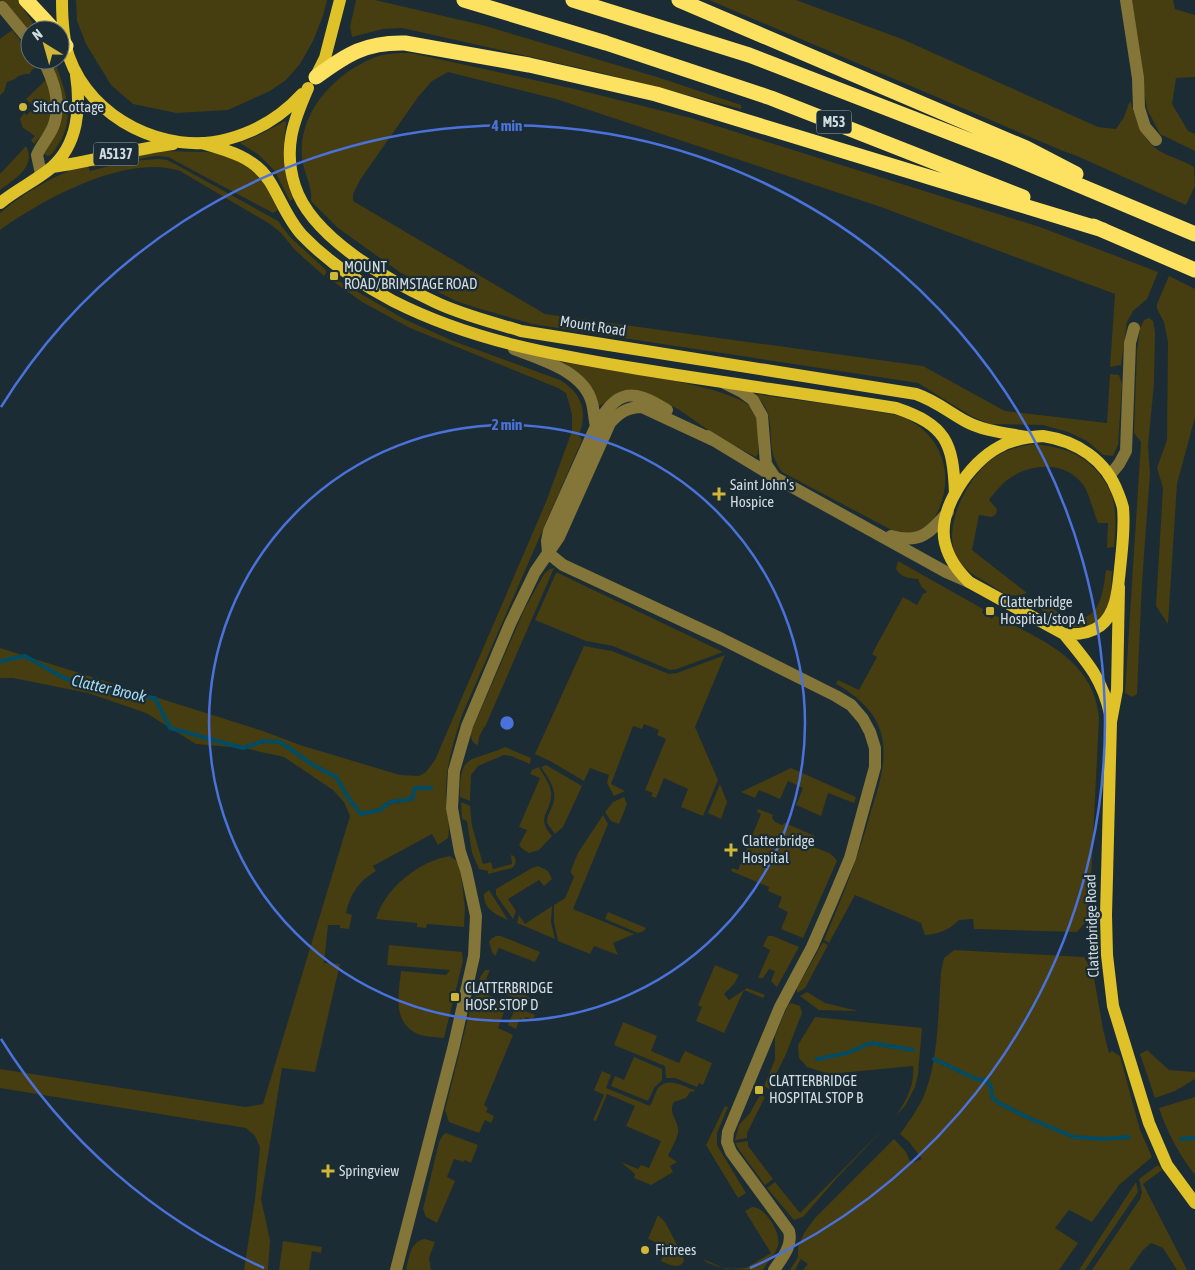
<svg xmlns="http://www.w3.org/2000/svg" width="1195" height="1270" viewBox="0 0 1195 1270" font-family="'Asap Condensed',sans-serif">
	<rect width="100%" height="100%" fill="#1b2c34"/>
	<path fill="#463d10" d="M0,0H18L26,8L24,10L38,30H30V34Z
		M76,0H327L323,16L313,41L300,64L286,80L270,91L228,110L176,113L133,104L111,85L86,44L77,21Z
		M356,0H375L482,25L657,77L741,105V109L593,71L402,28L383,29L352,37L350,27Z
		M709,0H796L902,39L1098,127L1116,129L1124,117L1130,101C1136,118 1142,139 1158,150C1169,157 1183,160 1194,167L1195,186L1186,205L1077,156L1063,151Z
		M1129,0H1173L1175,9L1195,15V77L1176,78L1172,104L1188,131L1195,134V151L1160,134L1147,109Z
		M12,30L30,52V60H37L36,66L29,74C19,73 16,80 7,82L4,92L0,95V39Z
		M411,53L575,89L691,118L1040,227L1158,272L1147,299L1133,311L1127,322L1121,365L1110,367L1115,294L878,206L556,99L448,72L432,81L418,97L360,180L353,194V201L545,314L923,366L1005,411L1107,423L1110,374L1119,375L1122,384L1118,445L1113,456L1103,455L1087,441L1068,432L1043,425L990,424L971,416L918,383L532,324L477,308L456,301L401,273L338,228L311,201C313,186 303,173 302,157C298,113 334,74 373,58C386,53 398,53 411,53Z
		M48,60H54C64,86 76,115 60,142C56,147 54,154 48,156L44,154L54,134Z
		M49,77L53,87L50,125L34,144L31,140L35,136L23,128L20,119L24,113L27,115L34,107L26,99Z
		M285,121L286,122C283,148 283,174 293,199L290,201L274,170L259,155L240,143L263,133Z
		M26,146C37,167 14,179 0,190V174Z
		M162,151L206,152L226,154L260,175L278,210L273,213L168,157L155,156L92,167L90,163Z
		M159,159L167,160L177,165L278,221L290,237L326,270V273L324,276L295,250L281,233L270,224L180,171C127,153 43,199 0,230V213C28,190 53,176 87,164L90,171L129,161Z
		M329,275L404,319L453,341L560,380C582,393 588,412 579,435L582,440L462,715C454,740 446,765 446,791C445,806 451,825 448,838L438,845L432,834L373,866L376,871C359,881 350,894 346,913L352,915L349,929L340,928V925H328L324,963L340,964L315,1072L282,1068L261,1199L270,1240L268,1270H244L255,1199L260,1147L255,1136L246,1128L0,1088V1069L245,1107L263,1104L350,816L344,802L333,790L284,757L243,748L196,744L146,713L88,693L13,678H0V648L263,731L300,745L400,775L419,776L426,772L435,760L546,502L572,431V414L566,393L558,388L410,328L362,302L327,277Z
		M1169,276L1195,289V417L1177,484L1168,624L1156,606L1163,488L1157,468L1167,440L1168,342L1164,322L1157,309V304Z
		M1149,318L1153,321L1155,332L1154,384L1148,445L1150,474L1142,583L1137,694L1132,697L1125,693L1141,442L1134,433L1137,351L1140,328L1144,320Z
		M557,361C593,368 734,384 753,409C761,422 758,439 758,454L756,457L721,439L678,409L658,399L610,400L599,406Z
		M756,394C795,400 834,404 873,411C882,413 894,414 903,417C940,433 955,472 939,509C929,531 919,534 897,533L782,472C765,448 775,436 767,411C765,405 759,399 756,394Z
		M1035,444C1045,445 1055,447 1065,450C1091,458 1114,485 1115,512C1116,524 1115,536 1114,547L1107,548L1108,523H1098C1093,511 1090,496 1084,486C1066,460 1030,463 1007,480C1000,486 994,493 989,500L997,509L996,514L992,517L979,515L972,550L1027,593C1008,599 1005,594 989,584C979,578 969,573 961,564C937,534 966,479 992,459C1005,450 1019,446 1035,444Z
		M898,561L983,609L982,613L992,619L994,615C1040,639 1094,659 1099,718L1089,918L1077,932L974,929L973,919L959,920C949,930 939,934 925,935L921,923L855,895L829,943L824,940C842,898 859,856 871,811C879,786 888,760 881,733C875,711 856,695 836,684L838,680L859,690L877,657L872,654L903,597L917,605L923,594L927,592L921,586L918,579C908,578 902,578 896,569Z
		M554,568L485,727H484L479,737L478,745C471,743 470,737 472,730L525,608L544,574L550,569Z
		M1106,570L1112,571C1111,581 1112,592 1110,602C1106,622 1081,633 1064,624C1056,619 1046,616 1041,609L1042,603C1050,607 1059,613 1067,616C1100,627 1103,592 1106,570Z
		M556,573H558L723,652L677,669L670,670L613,646L586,641L535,620Z
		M584,646L612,651L669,674L677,673L725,655L695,727L718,780L703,816L681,807L688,789L664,778L656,798L651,796L653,793L645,790L666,739L657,735L659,730L644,724L642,729L633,726L611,784L625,791L614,796L607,783L609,775L590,768L584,781L550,761L535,754Z
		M505,747L531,758L530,764L511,756L504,755L478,766L471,775L470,801L460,797C459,751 471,763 505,747Z
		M546,765L582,786L563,827L555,834L547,823C547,815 551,810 553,804C558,790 548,778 541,767Z
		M539,767C543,775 550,783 551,792C553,813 534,815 552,836L539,850L529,853L524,850L519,845L527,830L519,827L540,778L530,774L532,770Z
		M791,768L856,797L854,803L828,793L821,816L796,805L803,788L788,781L780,799L759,790L755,798L741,792Z
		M720,784L727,802L721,819L708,813Z
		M624,797L627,804L619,824L611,821L605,812L613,802Z
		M461,802L470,806L472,826L483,864L491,862L493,869L512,864L511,855L514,856C517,860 516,865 512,868L488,874V871L479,869L472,853L467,821L462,819Z
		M758,809L773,815L772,818L775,822L782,825L785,823L815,836L811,846C820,850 833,852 837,861L803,938L781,929L788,912L778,907L782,897L768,891L769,887L731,871L732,868L738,870L761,814L757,812Z
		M603,815L608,824L573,909L634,934L613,943L618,955L594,946L590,954L558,941L554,922V905L565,898L574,877L571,873V870L578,853Z
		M450,856L458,862L460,867L465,908L464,927L427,924L426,928L417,927V923L376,919C385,888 419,861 450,856Z
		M538,866L548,871L552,879L544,886L539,880L508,899L516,911L513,919L496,895V889L532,868Z
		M489,890L508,920C496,915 483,909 484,894Z
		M552,906L551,922L555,939L517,923L519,915L525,924Z
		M608,912L646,928L644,931L638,933L605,919Z
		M496,936H501L540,952L535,962L499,948L495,956L492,952L489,942L491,939Z
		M768,936H773L799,947L777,987L771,981L775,971L769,969L763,978H758L770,950L763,946Z
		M823,942L828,945L805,988L797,993V988Z
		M389,945L462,952L463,961L444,1038C435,1037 421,1037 414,1032C392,1019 399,991 401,971L446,975L450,970L387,965Z
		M954,950L1084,957L1093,972L1103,1029L1109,1053L1112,1051L1120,1056L1140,1130L1152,1157L1119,1185L1092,1222L1069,1210L1055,1228L1078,1243L1059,1270H803L808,1264L801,1259L795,1270H790L798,1257V1247L804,1233L815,1218L894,1139L906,1152L911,1163L922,1159L909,1142L900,1134C908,1123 915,1113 921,1102C939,1067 938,1011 941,972L944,958Z
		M715,965L739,975L734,984L724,994L729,1000L747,988L765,995L763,998L744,990L724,1033L696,1021L702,1007L698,1005Z
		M485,970H490L486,979L541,1002L538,1009L483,984L479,979Z
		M807,992L825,1003L858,1011L819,1010L800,996Z
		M480,993C489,995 503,999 506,1007L498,1028L513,1035L484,1105L488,1108L486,1112L494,1116L491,1123L485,1120L479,1133L449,1122L445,1110L473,998Z
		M791,1003L800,1006L802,1013L786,1054L769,1089L764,1086L775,1060V1036L788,1005Z
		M518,1008L535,1015L533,1020L526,1017L524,1020L520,1018L516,1029L508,1025L514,1011Z
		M815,1017L922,1028L918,1074L915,1087L905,1106L836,1179L803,1217L794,1220L767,1188L775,1182L800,1213L894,1118C905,1103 915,1086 913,1066L829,1074L807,1067L799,1058L798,1045Z
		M623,1022L657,1036L651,1051L679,1063L685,1051L712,1063L703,1085L699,1083L697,1087L675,1078H666L665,1066L614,1045Z
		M1147,1050L1169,1070L1195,1072V1079L1175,1091L1155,1098L1140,1054Z
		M634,1057L662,1069V1080L654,1088L648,1101L611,1086L615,1076L624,1080Z
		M602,1071L611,1075L606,1088L650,1106C653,1101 655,1093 658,1088C668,1076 685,1087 696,1091L690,1092L686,1098L674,1102C667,1114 680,1121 678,1133C676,1141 671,1149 668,1156L677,1162L670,1166L673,1172L651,1185L634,1178L635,1174L621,1162L638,1169L641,1165L649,1168L661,1141L626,1126L635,1106L607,1094L596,1121L593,1120L604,1095L594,1090Z
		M760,1095L765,1097L747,1133V1138L735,1140L739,1125L750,1113Z
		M1195,1097V1175C1179,1155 1167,1132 1159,1108Z
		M725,1106L728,1107L717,1133V1145L746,1193L738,1198L706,1145Z
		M446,1133L478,1145L471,1163L465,1160L464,1162L454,1159L447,1177L455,1181L437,1223L426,1217L423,1209L439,1142L443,1135Z
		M748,1141V1146L773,1179L765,1185L740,1151L735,1143Z
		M1158,1165L1162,1170L1143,1184L1187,1270H1177L1163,1248L1151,1243L1142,1251L1129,1270H1092L1140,1199L1142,1192L1139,1179Z
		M1136,1182L1138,1192L1085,1270H1079Z
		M752,1207C765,1206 782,1234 778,1246C775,1255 767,1262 763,1270C745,1270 713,1270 703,1259L726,1269L746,1268L771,1253L745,1211Z
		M658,1215L665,1222L683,1256L684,1261C679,1270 670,1265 661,1261L667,1247L648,1239Z
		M425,1239L435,1242L429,1258L431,1270H406C409,1258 410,1241 425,1239Z
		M283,1241L322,1247L321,1253L312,1251L309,1270H279Z"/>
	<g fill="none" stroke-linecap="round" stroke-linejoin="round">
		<path stroke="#004c64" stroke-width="4" d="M0,662L5,660L25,656L64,678L123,695L155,698L170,728L243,748L264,741L280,742L315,766L336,777L349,799L361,814L380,810L390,802L412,799L415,788H431
			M817,1059L847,1053L871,1043L913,1050
			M934,1059L976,1079L986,1080L991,1087L992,1097L999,1103L1031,1119L1074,1137L1103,1139L1129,1137
			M1181,1139L1195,1138"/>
		<path stroke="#837638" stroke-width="12" d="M1126,0L1138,78L1139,108L1145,127L1156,140
			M2,7L30,41
			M41,174L37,155C41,145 49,137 53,127C62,104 54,81 43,60
			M514,349C541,360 584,371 592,403C594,410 594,419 596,426
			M724,383L742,392L753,400L762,416L766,464L774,476
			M707,436L776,478L946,572L969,582
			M1110,475L1119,464L1126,451L1130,343L1134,328
			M891,536C920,544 930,533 948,512
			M548,553L563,565L722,639L836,696L851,705L863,719L870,732L875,748V767L850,858L832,901L812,947L780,1007L728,1132L727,1142L731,1152L789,1231C793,1246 782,1258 774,1270
			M548,553L547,541L549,531L596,426C618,389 632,388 667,410
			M396,1270L454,1045L474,956L476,916L466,870L460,852L452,808L454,771L467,726L510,624L535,572L559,537L610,423C619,413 627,407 642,407L713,440"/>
		<path stroke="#dfc229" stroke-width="12" d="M62,0C62,19 63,39 69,57C91,119 166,156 228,139C258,131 282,116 302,94
			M315,78L325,58L340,0
			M308,88C293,122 283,149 295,186C311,237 389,281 435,302C462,315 492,322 521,331L916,394C936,401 947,411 965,421C983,431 1005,433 1026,437
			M202,143C227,150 256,158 270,182C281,200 288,220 302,235C328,262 361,284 393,301C472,341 553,355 639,369C724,383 810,394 896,408C946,425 953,442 955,493
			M52,167C92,162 132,149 173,144
			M0,203C16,190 35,181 51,168C78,145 81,107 76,75
			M1043,436C1077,441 1106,460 1118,493C1120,498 1122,503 1123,508C1125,528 1122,549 1120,569C1118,588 1117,613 1100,626C1089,634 1077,635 1064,634L969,582C957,570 949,559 945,543C937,509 970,462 999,447C1013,439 1027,437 1043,436Z
			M1119,587L1117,690L1111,722L1106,915L1107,955L1113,1006L1149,1123L1167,1165L1195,1203
			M1064,634C1087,662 1102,678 1110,714"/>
		<path stroke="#fde160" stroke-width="15" d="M26,0L54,30
			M464,0L606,43L771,98L1023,197
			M573,0L749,55L1005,154L1195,234
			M679,0L1026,148L1076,174
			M60,38L66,46
			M316,77C347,54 366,42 405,43L529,65L656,94L1103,230
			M1093,226L1195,270"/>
	</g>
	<g fill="none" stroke="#4a72da" stroke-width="2.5">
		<circle cx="507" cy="723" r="298"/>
		<path d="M264 1268A597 597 0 0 1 1 1039M1 407A597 597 0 1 1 750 1268"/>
	</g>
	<g fill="#d1b736" stroke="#1b2c34" stroke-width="2">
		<circle cx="23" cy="107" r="5"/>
		<rect x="329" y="271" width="10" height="10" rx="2.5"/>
		<path d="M716.5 486.5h5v5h5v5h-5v5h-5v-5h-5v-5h5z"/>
		<rect x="985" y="606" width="10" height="10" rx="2.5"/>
		<path d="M728.5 842.5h5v5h5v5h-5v5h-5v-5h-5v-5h5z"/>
		<rect x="450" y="992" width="10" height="10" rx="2.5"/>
		<rect x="754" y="1085" width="10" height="10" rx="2.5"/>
		<path d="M325.5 1163.5h5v5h5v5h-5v5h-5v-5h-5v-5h5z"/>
		<circle cx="645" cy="1250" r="5"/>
	</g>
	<g text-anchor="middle" stroke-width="4.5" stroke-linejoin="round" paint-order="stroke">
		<g fill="#1b2c34" stroke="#9aa7ad" stroke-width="1">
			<rect x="816.5" y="110.5" width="35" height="23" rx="4"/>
			<rect x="93.5" y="142.5" width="45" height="23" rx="4"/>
		</g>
		<g font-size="14" font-weight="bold" fill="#d1dce1">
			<text x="834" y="127">M53</text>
			<text x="116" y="159">A5137</text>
		</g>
		<g font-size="15" fill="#d1dce1" stroke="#1b2c34" text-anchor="start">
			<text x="33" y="112">Sitch Cottage</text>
			<text x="344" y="272">MOUNT<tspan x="344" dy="17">ROAD/BRIMSTAGE ROAD</tspan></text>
			<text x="730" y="490">Saint John's<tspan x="730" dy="17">Hospice</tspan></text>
			<text x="1000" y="607">Clatterbridge<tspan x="1000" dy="17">Hospital/stop A</tspan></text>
			<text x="742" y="846">Clatterbridge<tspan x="742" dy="17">Hospital</tspan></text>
			<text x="465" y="993">CLATTERBRIDGE<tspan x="465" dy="17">HOSP. STOP D</tspan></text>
			<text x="769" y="1086">CLATTERBRIDGE<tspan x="769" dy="17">HOSPITAL STOP B</tspan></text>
			<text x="339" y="1176">Springview</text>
			<text x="655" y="1255">Firtrees</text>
		</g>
		<g font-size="15" fill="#d1dce1" stroke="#1b2c34">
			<text transform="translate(593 326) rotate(9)" y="5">Mount Road</text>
			<text transform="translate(1092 926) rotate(-92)" y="5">Clatterbridge Road</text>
		</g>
		<g font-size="16" font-style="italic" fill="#a6daf1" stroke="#1b2c34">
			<text transform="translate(109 688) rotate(13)" y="6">Clatter Brook</text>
		</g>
	</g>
	<circle cx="507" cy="723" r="8" fill="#4a72da" stroke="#1b2c34" stroke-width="2.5"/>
	<g font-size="15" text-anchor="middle" font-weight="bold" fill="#4a72da" stroke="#1b2c34" stroke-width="4.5" stroke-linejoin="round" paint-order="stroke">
		<text x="507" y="131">4 min</text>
		<text x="507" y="430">2 min</text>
	</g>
	<g transform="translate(45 45) rotate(323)"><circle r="24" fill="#1b2c34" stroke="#647279"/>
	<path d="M0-4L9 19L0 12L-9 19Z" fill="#d1b736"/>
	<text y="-8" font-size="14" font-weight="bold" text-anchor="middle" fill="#d1dce1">N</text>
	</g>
</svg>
